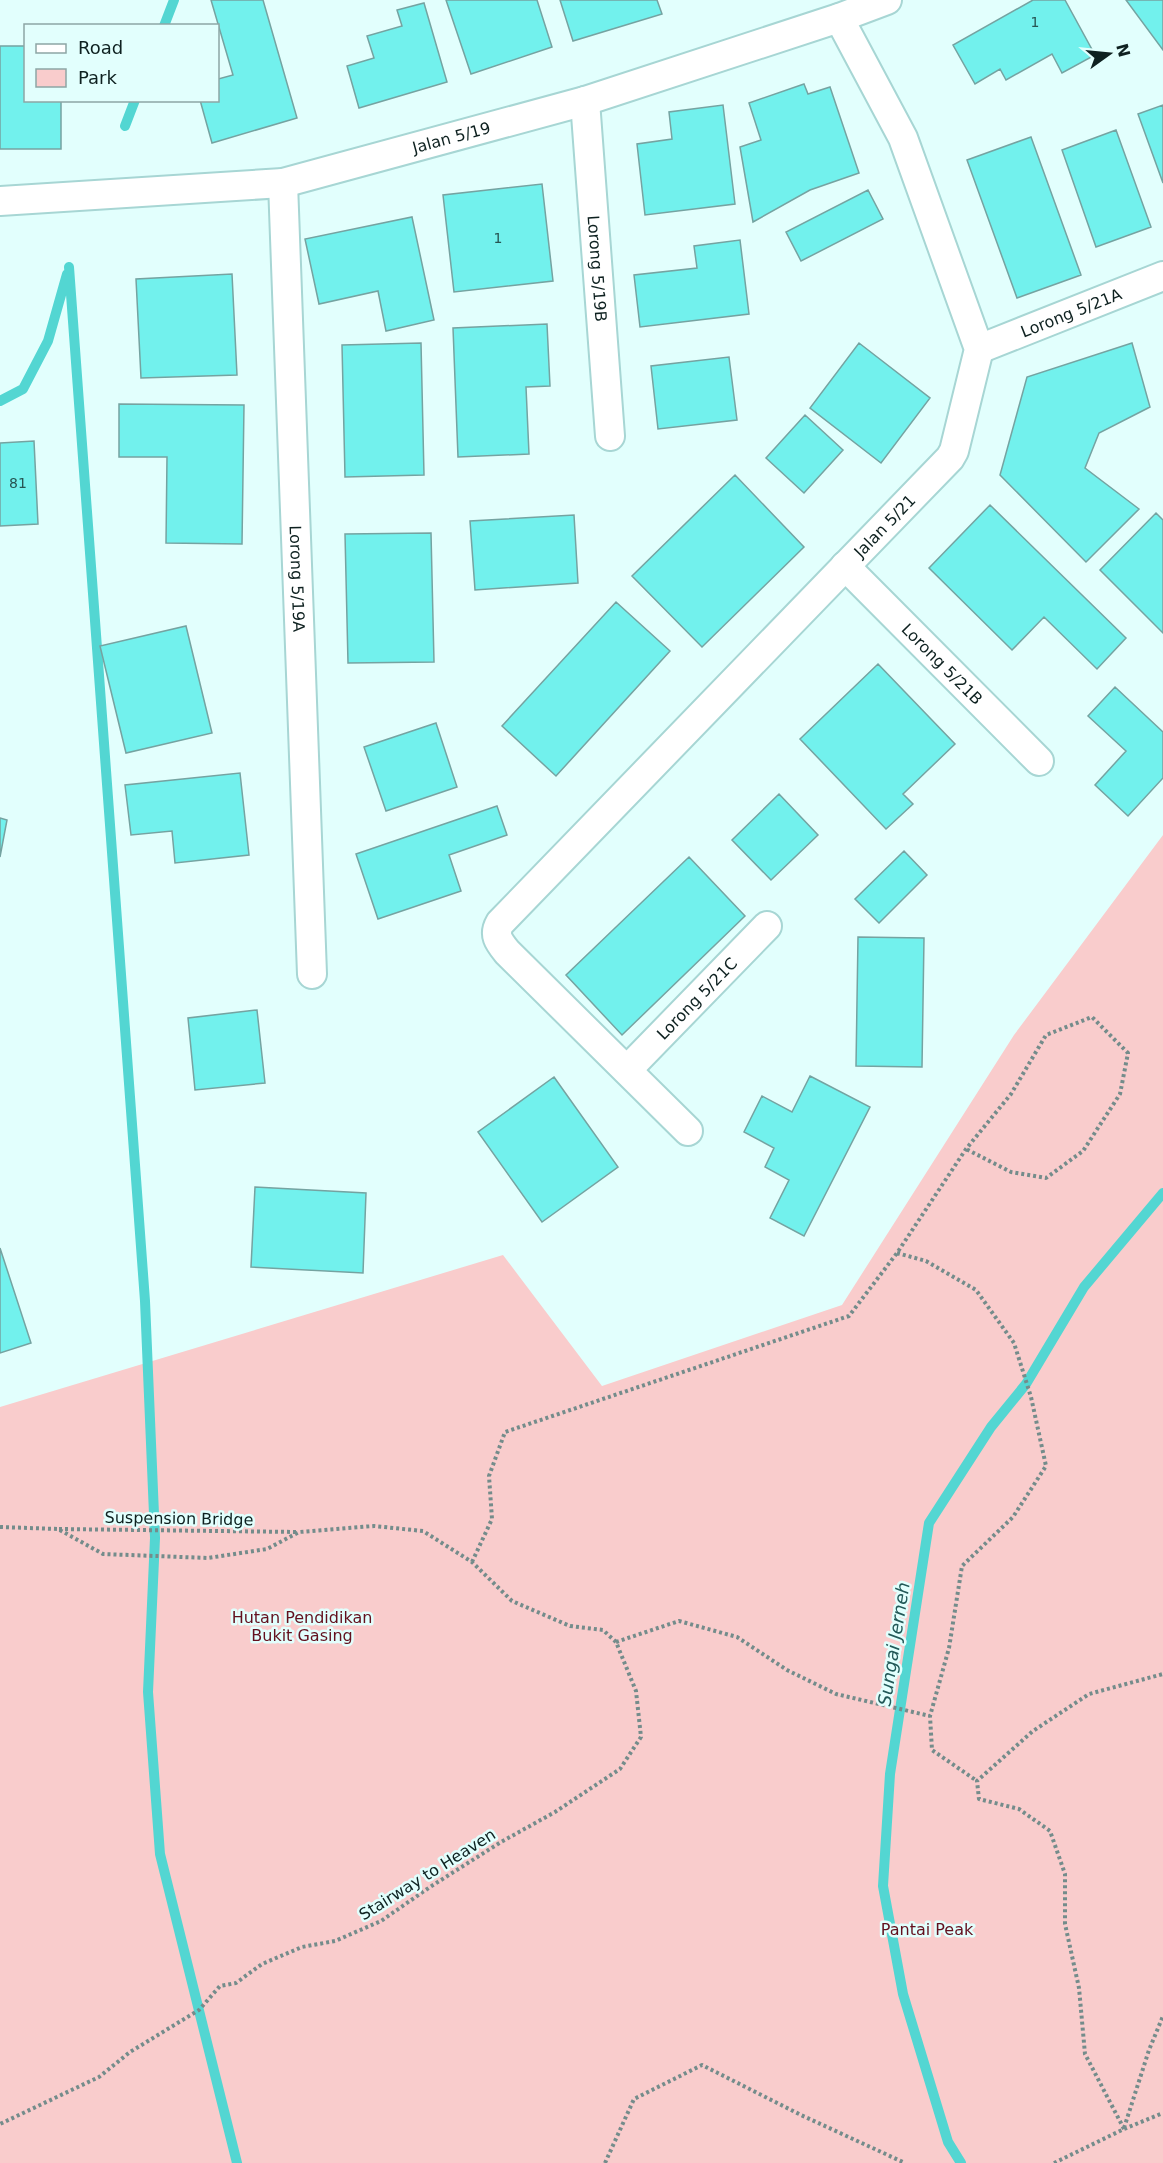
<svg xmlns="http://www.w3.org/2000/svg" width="1163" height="2163" viewBox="0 0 1163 2163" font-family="'DejaVu Sans',sans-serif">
	<rect width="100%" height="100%" fill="#e2fffd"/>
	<path fill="#f9cccc" d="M1163,835V2163H0V1407L503,1255L602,1386L842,1305L1014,1035Z"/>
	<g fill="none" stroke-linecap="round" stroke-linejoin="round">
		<path stroke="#53d6d2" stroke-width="10" d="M164,26L174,0
			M125,126L135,100
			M69,267L145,1301L155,1538L148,1692L160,1854L237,2163
			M0,401L23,389L48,341L67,274
			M961,2163L948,2142L903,1994L883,1886L890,1774L929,1523L991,1427L1026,1384L1084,1287L1163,1193"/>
	</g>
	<path fill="#72f1ed" stroke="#75a3a1" stroke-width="1.5" d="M211,0H263L297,118L212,143L200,100H218V79L233,75Z
		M446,0H537L552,47L471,74Z
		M560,0H657L662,14L573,41Z
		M1033,0H1065L1095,55L1062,73L1052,54L1006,80L1000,69L975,84L953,45Z
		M1126,0H1163V50Z
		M424,3L447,82L359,108L347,66L374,58L367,36L402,26L397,10Z
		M0,46H26V100H61V149H0Z
		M804,84L808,94L830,87L859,173L810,190L753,222L740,147L761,140L749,103Z
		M723,105L735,204L645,215L637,144L672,139L669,112Z
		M1163,105V183L1138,114Z
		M1116,130L1151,227L1096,247L1062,150Z
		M1031,137L1081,275L1017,298L967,160Z
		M542,184L553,281L454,292L443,195Z
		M868,190L883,219L801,261L786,232Z
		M412,217L434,320L386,331L378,291L319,304L305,239Z
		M740,240L749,314L640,327L634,275L697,268L694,246Z
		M232,274L237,375L141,378L136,279Z
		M547,324L550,386L526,387L529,454L458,457L453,328Z
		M421,343L424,475L345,477L342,345Z
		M859,343L930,398L881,463L810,408Z
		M1132,343L1150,407L1099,433L1085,468L1139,509L1086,562L1000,475L1027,377Z
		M729,357L737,420L658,429L651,366Z
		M119,404L244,405L242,544L166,543L167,457H119Z
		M805,415L843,450L804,493L766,458Z
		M34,441L38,524L0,526V443Z
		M735,475L804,547L702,647L632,576Z
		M990,505L1126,638L1097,669L1044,617L1012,650L929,568Z
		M1156,513L1163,520V633L1100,570Z
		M574,515L578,583L475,590L470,521Z
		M431,533L434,662L348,663L345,534Z
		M616,602L670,651L556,776L502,726Z
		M186,626L212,733L126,753L100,646Z
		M878,664L955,744L903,794L913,804L886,829L800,739Z
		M1115,687L1163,732V778L1128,816L1095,785L1126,751L1088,716Z
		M436,723L457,787L386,811L364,747Z
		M240,773L249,855L175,863L172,831L131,835L125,785Z
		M779,794L818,835L771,880L732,840Z
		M497,806L507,835L449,855L461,891L378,919L356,854Z
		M0,818L7,820L0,857Z
		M904,851L927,875L879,923L855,899Z
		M689,857L745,916L622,1035L566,975Z
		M858,937L924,938L922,1067L856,1066Z
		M257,1010L265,1083L195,1090L188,1018Z
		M810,1076L870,1107L804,1236L770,1218L789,1180L765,1167L774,1148L744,1132L762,1096L792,1112Z
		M554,1077L618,1167L542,1222L478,1132Z
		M255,1187L366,1193L363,1273L251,1267Z
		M0,1248L31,1343L0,1353Z"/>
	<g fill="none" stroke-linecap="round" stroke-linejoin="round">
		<g stroke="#a7d6d4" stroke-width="32">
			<g id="street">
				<path id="s1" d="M585,101L610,436"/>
				<path id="s2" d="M283,183L312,974"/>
				<path id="s3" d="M0,201L283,183L585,101L839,18L887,0"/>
				<path id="s4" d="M979,349L1163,276"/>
				<path id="s5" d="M845,566L1039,761"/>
				<path id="s6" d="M627,1070L767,926"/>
				<path id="s7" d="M688,1131L507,952C499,942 493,935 500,923L950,458L954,451L979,349L903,138L839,18"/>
			</g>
		</g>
		<path stroke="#748c8b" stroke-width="4" stroke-dasharray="3 3" stroke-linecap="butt" d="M897,1253L926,1261L976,1290L1014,1343L1031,1397L1046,1466L1013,1517L962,1566L949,1648L930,1716L932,1750L977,1781
			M0,1527L58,1529L103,1554L208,1558L267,1549L299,1532L374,1526L423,1531L472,1562L512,1601L570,1626L603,1630L616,1642L636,1691L641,1737L620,1769L555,1812L501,1842L430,1887L381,1921L335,1941L302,1947L262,1964L236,1983L220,1986L199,2010L130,2052L99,2077L0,2124
			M59,1529L297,1532
			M472,1562L492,1519L489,1476L505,1432L849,1316L897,1253L966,1149L1011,1094L1046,1035L1092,1017L1128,1053L1120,1094L1083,1151L1046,1178L1011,1172L966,1149
			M616,1642L679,1621L737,1637L787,1670L836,1694L930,1716
			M1124,2128L1149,2050L1163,2016
			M1124,2129L1085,2054L1079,1988L1065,1924V1874L1050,1831L1019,1809L979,1799L977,1781L1033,1731L1089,1694L1163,1674
			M605,2163L634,2099L702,2065L801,2115L905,2163
			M1054,2163L1124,2129L1163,2113"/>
		<use href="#street" stroke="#fff" stroke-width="28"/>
	</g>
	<g text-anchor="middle" stroke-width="5" stroke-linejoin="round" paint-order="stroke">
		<g font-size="14" fill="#275553">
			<text x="1035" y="27">1</text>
			<text x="498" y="243">1</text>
			<text x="18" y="488">81</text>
		</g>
		<g font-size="16" fill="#0e2120" stroke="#e2fffd">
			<text dy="6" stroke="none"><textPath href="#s3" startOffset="458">Jalan 5/19</textPath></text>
			<text dy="6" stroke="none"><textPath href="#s1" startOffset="168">Lorong 5/19B</textPath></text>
			<text dy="6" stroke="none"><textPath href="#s4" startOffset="99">Lorong 5/21A</textPath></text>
			<text dy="6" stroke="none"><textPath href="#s7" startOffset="840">Jalan 5/21</textPath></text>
			<text dy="6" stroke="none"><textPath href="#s2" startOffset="396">Lorong 5/19A</textPath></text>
			<text dy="6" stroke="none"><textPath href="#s5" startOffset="138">Lorong 5/21B</textPath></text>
			<text dy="6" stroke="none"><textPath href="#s6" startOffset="100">Lorong 5/21C</textPath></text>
			<text transform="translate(179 1518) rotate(1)" y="6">Suspension Bridge</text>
			<text transform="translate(427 1874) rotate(-32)" y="6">Stairway to Heaven</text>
		</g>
		<g font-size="16" fill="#63101e" stroke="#e2fffd">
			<text x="302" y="1623">Hutan Pendidikan<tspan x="302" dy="18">Bukit Gasing</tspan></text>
			<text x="927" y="1935">Pantai Peak</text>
		</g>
		<g font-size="18" font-style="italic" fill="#235958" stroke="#e2fffd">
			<text transform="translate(894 1644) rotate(-81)" y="6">Sungai Jerneh</text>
		</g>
	</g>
	<rect x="24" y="24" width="195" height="78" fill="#e2fffd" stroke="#8da6a5" stroke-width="1.5"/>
	<rect x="36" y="44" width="30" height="9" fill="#ffffff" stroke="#8da6a5" stroke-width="1.5"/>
	<text x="78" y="54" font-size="18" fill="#0e2120">Road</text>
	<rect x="36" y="69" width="30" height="18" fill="#f9cccc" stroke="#8da6a5" stroke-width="1.5"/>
	<text x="78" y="84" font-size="18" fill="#0e2120">Park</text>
	<g transform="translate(1109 54) rotate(75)" stroke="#e2fffd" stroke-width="4.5" paint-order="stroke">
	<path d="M0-4.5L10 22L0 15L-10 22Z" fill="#0e2120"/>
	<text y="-9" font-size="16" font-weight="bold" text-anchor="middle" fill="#0e2120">N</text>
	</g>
</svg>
